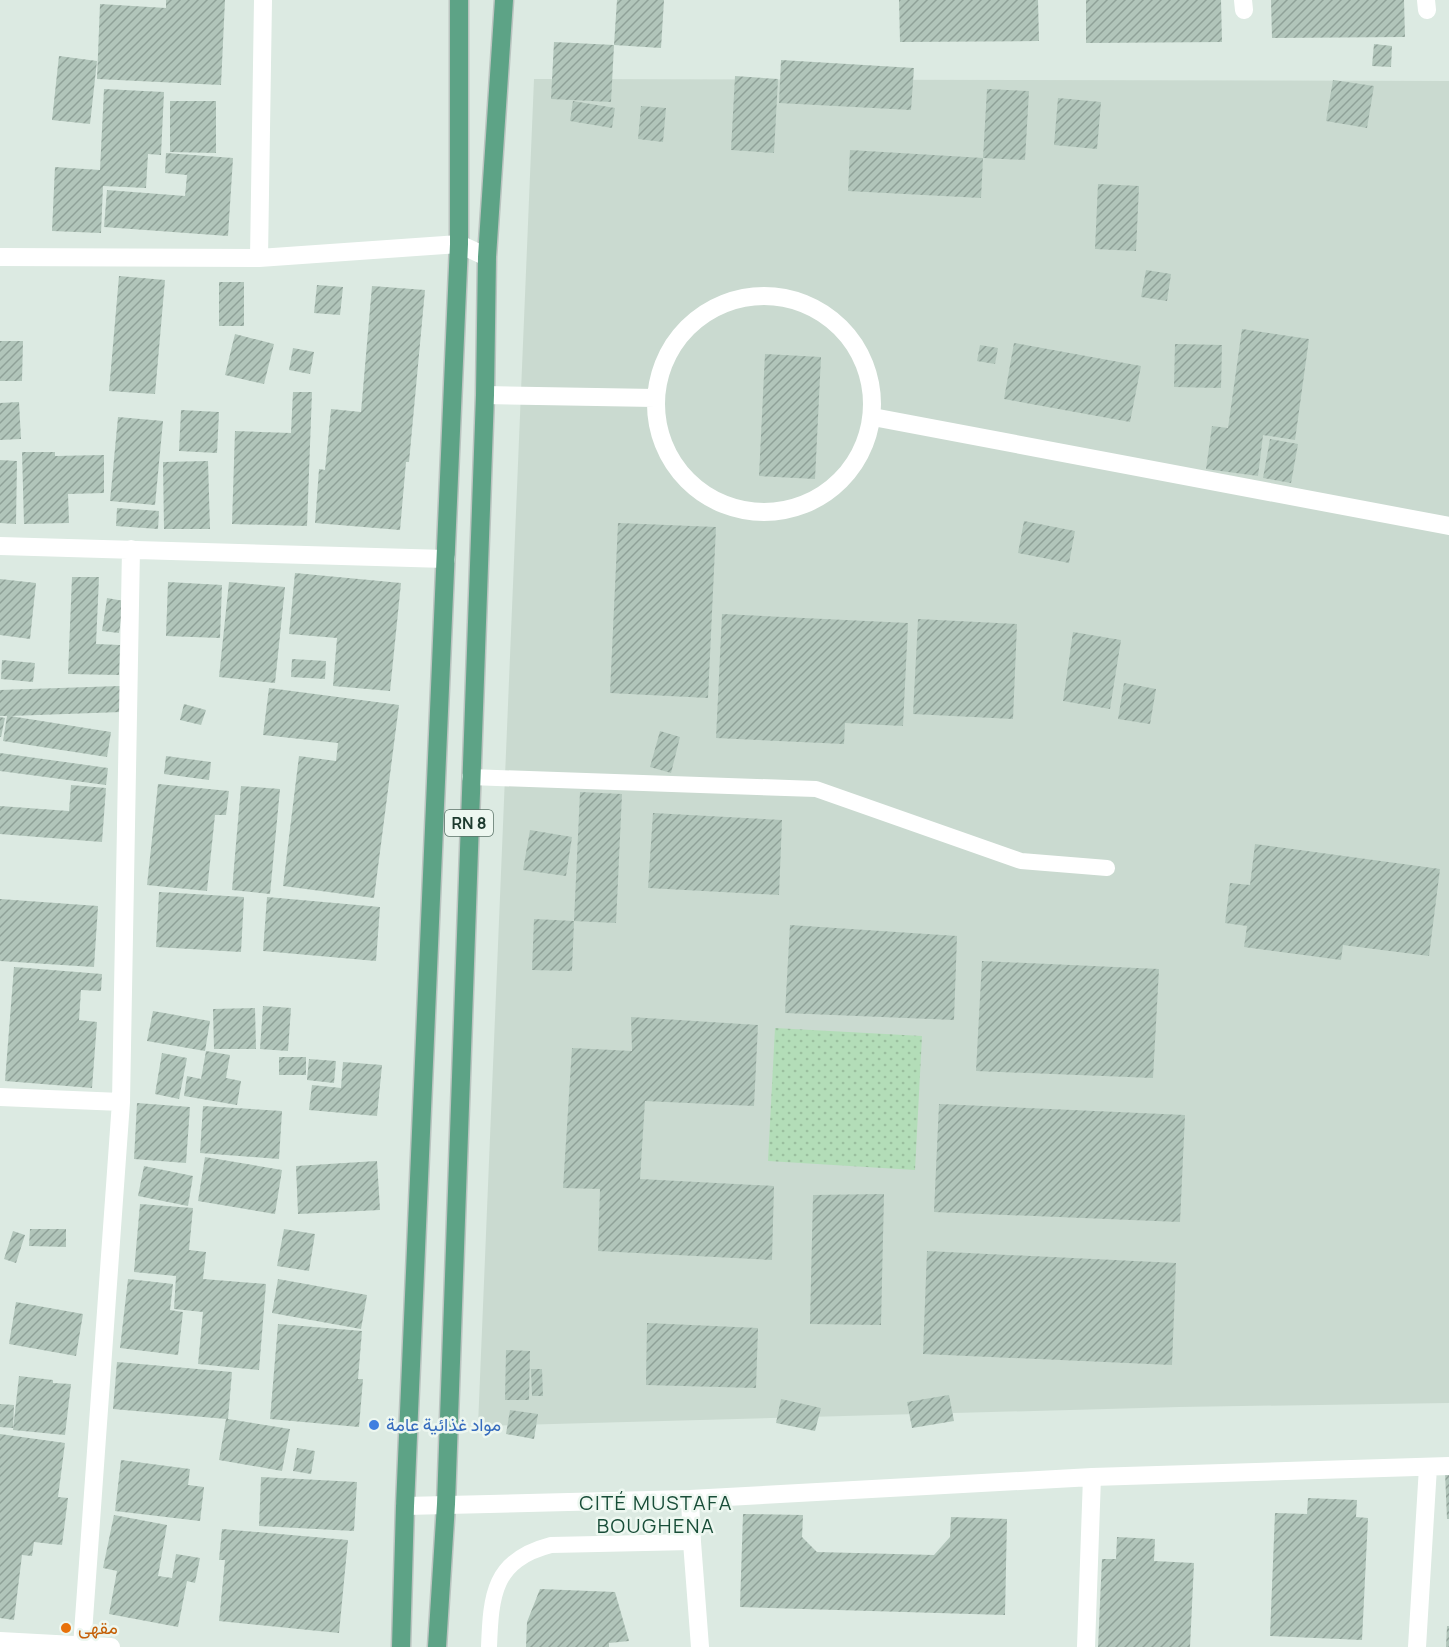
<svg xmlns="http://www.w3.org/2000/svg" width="1449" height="1647" viewBox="0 0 1449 1647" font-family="Manrope,Vazirmatn,sans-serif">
	<defs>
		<pattern id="garden-dots" width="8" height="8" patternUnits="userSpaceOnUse" patternTransform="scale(1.5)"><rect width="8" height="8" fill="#b3ddb8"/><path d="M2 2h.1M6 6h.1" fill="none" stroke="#9abe9e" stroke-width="1.8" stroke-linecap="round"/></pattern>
		<pattern id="building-hatch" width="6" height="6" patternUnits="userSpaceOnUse" patternTransform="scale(1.5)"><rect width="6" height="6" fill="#b1c5ba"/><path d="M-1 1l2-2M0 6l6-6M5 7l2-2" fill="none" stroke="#8fa198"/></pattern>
	</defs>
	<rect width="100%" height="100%" fill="#dceae2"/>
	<path fill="#cadad0" d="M534,79L1449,81V1403L1179,1407L478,1426Z"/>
	<path fill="url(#garden-dots)" d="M775,1028L922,1036L915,1170L768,1161Z"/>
	<path fill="url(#building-hatch)" d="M166,0H225L221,85L97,79L100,4L166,8Z
		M617,0H664L661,48L614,45Z
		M899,0H1038L1039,41L900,42Z
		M1086,0H1221L1222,42L1086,43Z
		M1271,0H1404L1405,37L1272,38Z
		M554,42L614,45L611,102L551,99Z
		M1374,44L1392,46L1391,67L1372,66Z
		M59,56L97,61L90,124L52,120Z
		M781,60L914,68L911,110L779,103Z
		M735,76L778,79L774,153L731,150Z
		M1333,80L1374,86L1367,128L1326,121Z
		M104,89L164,92L161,155L148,154L146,188L103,186L101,233L52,231L55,167L100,170Z
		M987,89L1029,91L1025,160L983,158L981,198L848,191L850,150L983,158Z
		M1058,98L1101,102L1097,149L1054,145Z
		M170,101H216V153L170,152Z
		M573,101L615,108L612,128L570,121Z
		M641,106L666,108L663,142L638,139Z
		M166,153L233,158L228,236L104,227L107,190L185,196L187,175L165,173Z
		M1098,184L1139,186L1136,251L1095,249Z
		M1146,270L1171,274L1167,301L1141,297Z
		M119,276L165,280L155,394L109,391Z
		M219,282H244V326H219Z
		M317,285L343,287L340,315L314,313Z
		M372,286L425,290L409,462H406L400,530L315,523L319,469L325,470L331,409L361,412Z
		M1242,329L1309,339L1295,440L1263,435L1258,476L1206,469L1212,426L1228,428Z
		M235,334L274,344L264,384L225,375Z
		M0,341H23L22,381H0Z
		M1014,343L1141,366L1130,422L1004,399Z
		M1175,344L1222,345L1221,388L1174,387Z
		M980,345L998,348L995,364L977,361Z
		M293,348L314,352L310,374L289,370Z
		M765,354L821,357L815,479L759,476Z
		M293,392H312L307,526L232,524L235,431L291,433Z
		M19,402L21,439L0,440V403Z
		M181,410L219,412L217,453L179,451Z
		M118,417L163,421L155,505L110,501Z
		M1270,439L1298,444L1291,483L1263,478Z
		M22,452H55V456L104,455V493L68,494L69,523L24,524Z
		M0,460L17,461L16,524L0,523Z
		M208,461L210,529H164L163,462Z
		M117,508L159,511L158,529L116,526Z
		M1024,521L1075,531L1069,563L1018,553Z
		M618,523L716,527L708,698L610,693Z
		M295,573L401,583L390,691L333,686L337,638L289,634Z
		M72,577H99L96,644L120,645L119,675L68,674Z
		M0,579L36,583L30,639L0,635Z
		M168,582L222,585L220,638L166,636Z
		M229,582L285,587L275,683L219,677Z
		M107,598L124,601L119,633L102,631Z
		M722,614L908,623L903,726L845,723L844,744L716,738Z
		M918,619L1017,624L1013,719L913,714Z
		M1073,632L1121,640L1110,709L1063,701Z
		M292,659L326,661L325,679L291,677Z
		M2,660L35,663L33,682L1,679Z
		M1124,683L1156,689L1150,724L1118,719Z
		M120,686L121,712L10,716L111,732L107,757L3,741L7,716H0V690Z
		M269,688L399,705L374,898L283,886L299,756L336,761L338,743L263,735Z
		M184,704L206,710L201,725L180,720Z
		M0,717L5,718L1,737H0Z
		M660,731L680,737L671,773L650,767Z
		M0,753L108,768L106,785L0,771Z
		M166,756L211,762L209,780L164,774Z
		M158,784L229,791L226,815H215L207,891L147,885Z
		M71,785L106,788L102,842L0,834V806L69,811Z
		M241,786L280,789L270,894L232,890Z
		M580,792L622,794L616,923L574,921Z
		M653,813L782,820L779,895L648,888Z
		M530,830L572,837L566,876L523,870Z
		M1255,844L1440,869L1429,956L1343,945L1341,960L1244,947L1247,926L1225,923L1230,883L1250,885Z
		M159,892L244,897L241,952L156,947Z
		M267,897L380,907L376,961L263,951Z
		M0,899L98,906L94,967L0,961Z
		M534,919L574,921L572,971L532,970Z
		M790,925L957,936L954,1020L785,1013Z
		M982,961L1159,969L1153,1078L976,1071Z
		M14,967L102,974L101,991L81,990L79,1020L97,1022L92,1088L5,1081Z
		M263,1006L291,1008L288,1051L260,1049Z
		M255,1008L256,1049H214L213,1009Z
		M153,1011L210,1021L205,1051L147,1041Z
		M631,1017L758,1025L754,1106L645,1101L640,1179L774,1186L772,1260L598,1251L600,1189L563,1188L572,1048L632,1051Z
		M206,1051L230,1055L226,1078L241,1081L237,1105L184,1096L187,1076L201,1079Z
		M162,1053L187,1058L179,1099L155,1094Z
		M279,1057H306V1075H279Z
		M309,1059L336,1061L334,1083L307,1080Z
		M343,1062L382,1065L377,1116L309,1110L312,1085L341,1088Z
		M137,1103L190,1107L186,1163L134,1159Z
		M939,1104L1185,1115L1180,1222L934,1212Z
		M203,1106L282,1111L279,1159L200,1153Z
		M205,1157L282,1170L275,1214L198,1201Z
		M377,1161L380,1210L298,1214L296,1166Z
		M144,1166L193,1176L188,1206L138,1196Z
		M884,1194L881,1325L810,1324L813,1195Z
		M140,1204L193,1208L189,1250L206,1252L203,1279L266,1284L259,1370L198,1364L203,1312L174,1309L176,1276L134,1272Z
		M30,1229H66V1247L29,1246Z
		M284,1229L315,1234L309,1271L277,1266Z
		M13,1231L25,1235L16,1263L4,1259Z
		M927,1251L1176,1263L1172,1365L923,1354Z
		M128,1279L173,1284L170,1310L183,1312L178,1355L120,1348Z
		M278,1279L367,1295L361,1329L272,1313Z
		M16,1302L83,1314L76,1356L9,1344Z
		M647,1323L758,1328L756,1388L646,1385Z
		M278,1324L362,1331L358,1379H363L359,1427L270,1419Z
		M506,1350L530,1351L529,1400H505Z
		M117,1362L232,1372L228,1419L290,1429L282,1471L219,1460L226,1419L113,1409Z
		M531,1369H542L543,1396H532Z
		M19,1376L53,1380V1383L71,1384L65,1435L13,1430Z
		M949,1395L954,1421L912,1428L907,1402Z
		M781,1399L821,1408L815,1431L776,1423Z
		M0,1404L14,1405L13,1428L0,1427Z
		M510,1410L538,1414L534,1439L506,1434Z
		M0,1434L65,1443L58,1497L68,1498L62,1545L34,1542L32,1556L22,1555L14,1620L0,1618Z
		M297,1448L315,1451L311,1474L293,1471Z
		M121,1460L190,1469L188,1485L204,1487L200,1521L115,1511Z
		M1445,1472H1449V1519H1447Z
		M261,1477L357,1482L354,1531L259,1526Z
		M1308,1498L1357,1500L1356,1517L1368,1518L1362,1640L1270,1636L1275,1513L1307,1514Z
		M743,1514L803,1515L802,1537L817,1552L934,1555L950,1537L951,1517L1007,1519L1005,1615L740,1607Z
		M114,1515L167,1525L158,1576L172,1578L176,1554L200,1558L195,1583L187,1581L178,1627L109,1614L117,1571L103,1568Z
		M222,1529L348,1540L339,1633L219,1621L225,1560H219Z
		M1117,1537L1155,1539L1154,1561L1194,1563L1190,1647H1098L1102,1559H1116Z
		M540,1589L615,1592L629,1641L609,1643V1647H526L527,1622Z
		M1447,1626H1449V1647H1446Z"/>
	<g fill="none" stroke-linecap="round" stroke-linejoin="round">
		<g stroke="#bbc4c0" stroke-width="21">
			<path id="primary" d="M401,1647L405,1506L459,244V0
				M437,1647L446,1504L485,395L487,257L504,0"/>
		</g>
		<path stroke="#fff" stroke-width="16" d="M470,777L816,789L1021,861L1107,868
			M489,1647C491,1595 493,1560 551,1545L692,1542"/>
		<path stroke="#fff" stroke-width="18" d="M1243,0L1244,10
			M1426,0L1427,10
			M0,257L259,258L459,244L487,257
			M259,258L263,0
			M656 404a108 108 0 1 1 216 0a108 108 0 1 1-216 0Z
			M485,395L655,398
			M873,417L1449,526
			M0,546L446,559
			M0,1097L121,1102
			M690,1499L692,1542L700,1647
			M405,1506L690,1499L1092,1477L1449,1466
			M0,1641L111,1647
			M82,1647L121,1102L131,549
			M1086,1647L1092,1477
			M1417,1647L1428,1467"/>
		<use href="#primary" stroke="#5da386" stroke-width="18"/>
	</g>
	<circle fill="#3f7fe0" stroke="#edf7f0" stroke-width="2" cx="374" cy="1425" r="6"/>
	<circle fill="#e8710a" stroke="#edf7f0" stroke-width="2" cx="66" cy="1628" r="6"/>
	<g text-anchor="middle" stroke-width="5" stroke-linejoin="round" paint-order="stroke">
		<rect fill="#edf7f0" stroke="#5b7368" stroke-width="1.5" x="445" y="810" width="48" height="26" rx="4.5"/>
		<g font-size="16" font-weight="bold" fill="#1d3a2e">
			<text x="469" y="829">RN 8</text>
		</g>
		<g font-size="18" fill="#366cbe" stroke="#edf7f0" text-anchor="start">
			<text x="386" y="1431">مواد غذائية عامة</text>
		</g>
		<g font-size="18" fill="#c56008" stroke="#edf7f0" text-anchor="start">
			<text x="78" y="1634">مقهى</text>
		</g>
		<g font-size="20" letter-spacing="1.5" fill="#184d38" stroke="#edf7f0">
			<text x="656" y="1510">CITÉ MUSTAFA<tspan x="656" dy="23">BOUGHENA</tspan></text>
		</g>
	</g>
</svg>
